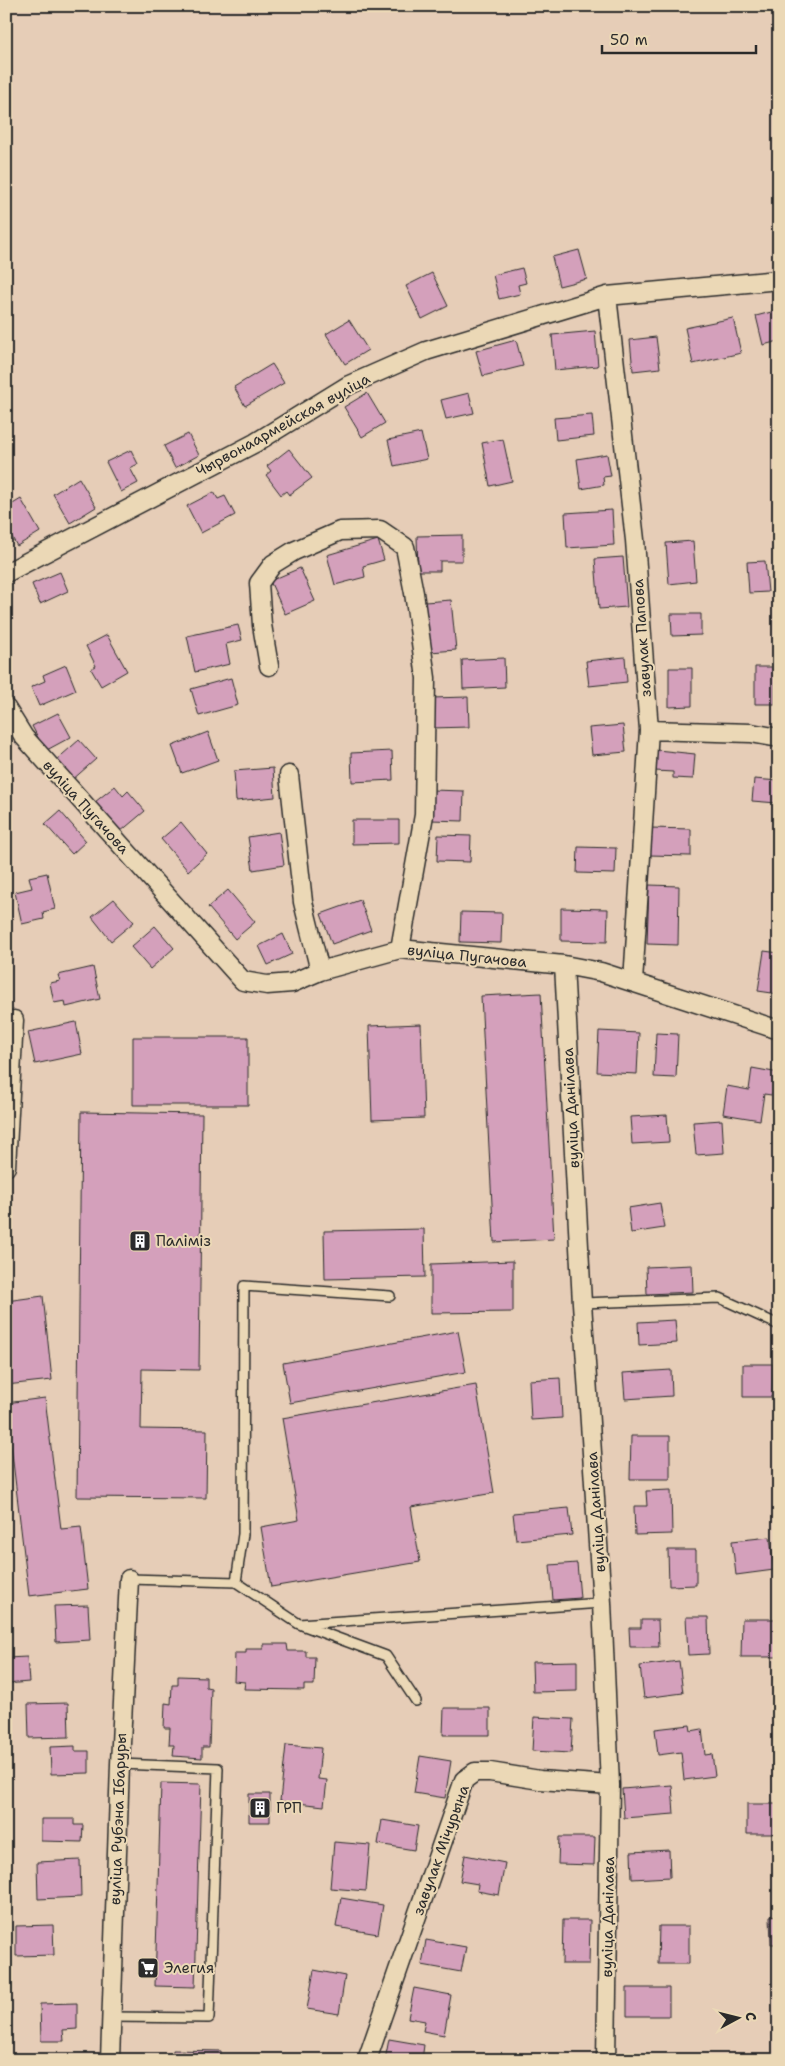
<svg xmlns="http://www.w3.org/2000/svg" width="785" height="2066" viewBox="0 0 785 2066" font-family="'Shantell Sans',sans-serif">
	<rect width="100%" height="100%" fill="#e6cdb7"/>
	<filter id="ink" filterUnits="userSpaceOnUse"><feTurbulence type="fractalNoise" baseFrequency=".02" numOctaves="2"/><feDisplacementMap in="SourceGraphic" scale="10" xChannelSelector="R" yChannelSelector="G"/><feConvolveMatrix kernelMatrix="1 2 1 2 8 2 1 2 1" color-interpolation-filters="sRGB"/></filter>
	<g filter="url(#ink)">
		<path fill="#d4a0bb" stroke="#2b2b2b" d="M579,250L587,279L559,286L552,257Z
			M522,268L526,283L518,285L520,294L499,299L493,275Z
			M432,273L448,306L422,319L406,286Z
			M779,310V341L763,345L756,316Z
			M733,318L741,353L693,364L685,328Z
			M349,320L368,350L345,364L326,334Z
			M595,331L598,366L555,370L552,335Z
			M656,337L660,368L633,371L630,340Z
			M516,340L523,366L483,376L476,351Z
			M272,364L284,383L245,406L234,387Z
			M367,393L385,423L362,437L344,407Z
			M469,393L474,413L446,419L441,400Z
			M592,415L594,436L556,440L554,418Z
			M421,433L427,459L394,466L388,440Z
			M188,434L199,455L175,468L164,446Z
			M503,439L512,481L490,486L482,443Z
			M289,449L312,478L289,495L286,491L281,495L266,475L271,471L267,466Z
			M131,450L138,464L130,468L138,483L121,492L106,462Z
			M607,454L611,476L603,477L604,485L581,489L577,459Z
			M79,478L96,507L70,523L53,494Z
			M214,492L218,499L225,496L235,515L201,533L187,506Z
			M21,499L40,532L17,546L6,527V508Z
			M612,510L614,545L567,548L565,513Z
			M462,535V561H440V571H418L417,536Z
			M378,540L384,560L363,566L365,577L335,585L327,555Z
			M693,541L696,581L669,584L666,543Z
			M623,557L627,607L599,609L595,559Z
			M765,561L768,592L749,593L747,562Z
			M300,568L315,601L285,614L270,581Z
			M60,572L68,591L40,604L32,584Z
			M451,600L456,650L430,652L425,602Z
			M671,614H701V635L672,636Z
			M238,625L242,640L226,644L230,664L195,672L187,636Z
			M107,635L127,671L101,686L91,669L96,666L86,646Z
			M625,657L627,682L589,686L586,661Z
			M504,658L505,687L463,689L462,660Z
			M66,665L76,690L39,706L31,687L45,681L43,675Z
			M755,667H775V704H755Z
			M669,668H692V706L669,707Z
			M231,678L238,705L199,716L191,689Z
			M468,697L469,727L431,728V698Z
			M58,713L71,737L45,751L32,726Z
			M623,725L626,752L592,755L589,728Z
			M208,732L218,760L182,773L172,746Z
			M79,740L96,759L71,781L54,762Z
			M657,750L695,754L693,779L673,778V772L655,771Z
			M392,751L393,780L352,782L351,753Z
			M273,768L275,797L236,801L234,771Z
			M754,779L779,781L777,803L752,801Z
			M115,786L123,796L128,791L145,811L120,832L95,802Z
			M432,790L464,791L463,821L431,820Z
			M60,811L86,841L72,854L45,824Z
			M352,820H399V843L352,844Z
			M181,822L207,854L188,871L161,839Z
			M6,828L10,845L6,846Z
			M650,828L691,829V856L649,855Z
			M279,832L284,865L253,870L248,837Z
			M438,835L471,836L470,862L437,861Z
			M578,847L616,848L615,874L577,873Z
			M47,873L55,909L43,912L44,919L22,924L15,892L32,888L29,877Z
			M649,885L679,886L678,945L647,944Z
			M228,890L255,922L235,939L208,907Z
			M114,899L134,922L111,941L92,917Z
			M360,900L371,930L332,944L321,914Z
			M561,908L608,909L607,942L561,941Z
			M461,912L502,913L501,943L460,942Z
			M155,926L174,948L150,969L131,947Z
			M283,934L292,954L268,965L259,946Z
			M764,951L779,953V994L758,991Z
			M93,967L100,999L66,1007L65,1001L54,1003L50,983L60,981L58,975Z
			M541,993L554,1239L494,1242L481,996Z
			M76,1022L82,1054L35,1064L28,1032Z
			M421,1024L424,1118L372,1120L369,1026Z
			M599,1031L639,1033L637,1074L597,1072Z
			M656,1033L678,1034L676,1078L654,1077Z
			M133,1037H248V1105H133Z
			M752,1068L779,1073V1096L764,1094L760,1120L723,1114L727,1086L749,1090Z
			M81,1112L202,1114L199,1370L142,1369L141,1429L207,1430L206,1498L77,1497Z
			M667,1115L669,1142L632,1144L630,1117Z
			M722,1120L724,1153L696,1155L693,1122Z
			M660,1203L664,1228L631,1233L628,1208Z
			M424,1229L425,1277L325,1279L324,1231Z
			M513,1261V1312L431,1313V1264Z
			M692,1265L693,1292L647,1294L646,1267Z
			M43,1296L52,1380L6,1385V1301Z
			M675,1320L677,1343L639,1345L638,1322Z
			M458,1331L466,1372L290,1403L283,1363Z
			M743,1364H773L772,1397H743Z
			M671,1370L672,1396L625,1399L623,1373Z
			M560,1378L562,1418L531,1420L529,1380Z
			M476,1385L494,1493L411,1507L420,1562L271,1587L261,1527L299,1520L282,1418Z
			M45,1398L61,1529L81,1527L88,1589L29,1596L6,1403Z
			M631,1436H670V1479H630Z
			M671,1490L672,1534L635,1535L634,1506H647L646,1491Z
			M569,1508L572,1535L516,1540L513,1513Z
			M770,1537L774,1570L736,1575L732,1541Z
			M668,1550H696V1585L669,1586Z
			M577,1563L580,1598L553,1600L550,1565Z
			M88,1605L90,1640L56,1642L54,1606Z
			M686,1617H708L709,1654L688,1655Z
			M742,1619H779V1657H741Z
			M641,1620H658L659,1647H630L629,1628H641Z
			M263,1644H287L288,1651H306V1657H315L314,1685H304V1690L244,1689L245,1682L234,1681L235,1653H246V1649H263Z
			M27,1657L29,1682L6,1684V1658Z
			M577,1661V1691L533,1692L532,1662Z
			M679,1661L683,1693L644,1698L640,1666Z
			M178,1676L206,1677V1687L211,1688L209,1747H202V1758L173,1756L174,1745H169L170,1728H164L165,1703L171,1704L172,1685H178Z
			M68,1703L69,1737L29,1738L28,1704Z
			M444,1708H490V1735H443Z
			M534,1717L573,1719L571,1753L532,1751Z
			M690,1725L691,1731L702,1729L705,1755L712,1754L715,1776L684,1780L681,1752L658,1755L655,1729Z
			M286,1745L321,1748L318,1779L327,1780L324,1806L280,1801Z
			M75,1746V1751H89V1773L51,1774L50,1747Z
			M420,1756L451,1761L445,1798L414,1793Z
			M161,1783L201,1784L195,1987L155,1986Z
			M672,1785L674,1814L624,1818L622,1789Z
			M249,1794H270V1822H249Z
			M747,1804H779V1834H747Z
			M41,1819H74V1825H83L82,1842L41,1841Z
			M382,1820L418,1826L414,1850L378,1844Z
			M559,1837H595L594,1865L558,1864Z
			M334,1842L370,1845L366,1891L330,1888Z
			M669,1850L670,1877L632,1879L631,1852Z
			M465,1855L505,1863L499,1895L477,1891L478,1884L460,1881Z
			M80,1860L81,1897L38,1899L37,1862Z
			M341,1898L383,1905L378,1934L336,1927Z
			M779,1915V1944H771L770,1916Z
			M563,1920H590L589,1964H562Z
			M53,1925L54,1955L16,1956V1926Z
			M659,1926H689V1964H658Z
			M426,1940L466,1947L461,1972L422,1965Z
			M314,1970L345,1976L339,2014L307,2009Z
			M414,1988L451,1995L444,2035L423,2031L425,2021L408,2018Z
			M627,1988H669V2016H627Z
			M77,2003V2029L63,2030L64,2041H41L40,2004Z
			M389,2039L424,2045L422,2060H385Z
			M173,2050L221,2051V2060H172Z"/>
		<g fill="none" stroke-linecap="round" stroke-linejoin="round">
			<g stroke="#2b2b2b" stroke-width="12">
				<path id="service" d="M582,1303L720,1298L779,1325
					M129,1579L236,1582L299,1624L602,1603
					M236,1582L243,1534L244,1286L390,1296
					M302,1625L386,1656L416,1701
					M111,2017L209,2018L218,1768L120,1764"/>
			</g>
			<g stroke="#2b2b2b" stroke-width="21">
				<path id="minor" d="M607,296L635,540L649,730L633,982
					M6,573L255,443L349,385L426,351L607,296L779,280
					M269,666L262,625L259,583L273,564L294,551L340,531L380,530L405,547L414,593L426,678L424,815L400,949
					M6,708L24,737L243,981L267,985L292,983L320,971L400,949L564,965L601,972L779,1030
					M649,730L751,733L779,738
					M289,775L303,902L320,971
					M564,965L582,1303L602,1603L610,1785L606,2060
					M6,1167L14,1020
					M110,2060L120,1764L129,1579
					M367,2060L464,1780L475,1772H490L540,1780L610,1785"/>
			</g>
			<use href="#service" stroke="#ebd8b6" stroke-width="9"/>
			<use href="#minor" stroke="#ebd8b6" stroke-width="18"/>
		</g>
	</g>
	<defs>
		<g id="building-square" transform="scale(1.125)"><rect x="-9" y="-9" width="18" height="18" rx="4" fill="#2b2b2b" stroke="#ebd8b6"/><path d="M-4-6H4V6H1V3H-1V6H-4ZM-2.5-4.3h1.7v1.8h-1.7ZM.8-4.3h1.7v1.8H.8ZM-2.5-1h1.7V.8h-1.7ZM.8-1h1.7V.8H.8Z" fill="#fff"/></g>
		<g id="supermarket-square" transform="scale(1.125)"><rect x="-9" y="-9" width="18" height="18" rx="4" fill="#2b2b2b" stroke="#ebd8b6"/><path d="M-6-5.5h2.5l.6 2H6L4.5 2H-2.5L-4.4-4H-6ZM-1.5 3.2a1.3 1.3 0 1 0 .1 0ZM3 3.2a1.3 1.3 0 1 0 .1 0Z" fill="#fff"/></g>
	</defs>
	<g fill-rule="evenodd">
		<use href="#building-square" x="140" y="1241"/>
		<use href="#building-square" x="260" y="1808"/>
		<use href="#supermarket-square" x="148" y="1968"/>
	</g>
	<g text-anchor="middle" stroke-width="4" stroke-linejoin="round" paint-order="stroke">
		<g font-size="15" fill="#2b2b2b" stroke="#ebd8b6">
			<text transform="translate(283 425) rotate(-29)" y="5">Чырвонаармейская вуліца</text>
			<text transform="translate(642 638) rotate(-94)" y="5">завулак Папова</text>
			<text transform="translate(86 807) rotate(48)" y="5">вуліца Пугачова</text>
			<text transform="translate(467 956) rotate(6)" y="5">вуліца Пугачова</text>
			<text transform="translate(571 1108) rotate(-93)" y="5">вуліца Данілава</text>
			<text transform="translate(596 1512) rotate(-94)" y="5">вуліца Данілава</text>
			<text transform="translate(118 1819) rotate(-88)" y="5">вуліца Рубэна Ібаруры</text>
			<text transform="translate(441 1850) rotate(-70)" y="5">завулак Мічурына</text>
			<text transform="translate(608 1917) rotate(-89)" y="5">вуліца Данілава</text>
		</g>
		<g font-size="15" fill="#2b2b2b" stroke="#ebd8b6" text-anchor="start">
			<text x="156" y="1246">Паліміз</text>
			<text x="276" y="1813">ГРП</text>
			<text x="164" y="1973">Элегия</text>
		</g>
	</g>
	<rect width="785" height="2066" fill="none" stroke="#ebd8b6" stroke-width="25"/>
	<rect x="12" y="12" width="760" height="2041" fill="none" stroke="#2b2b2b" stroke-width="2" filter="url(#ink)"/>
	<g transform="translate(738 2018) rotate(83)" stroke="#ebd8b6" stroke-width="4" paint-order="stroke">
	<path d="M0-4L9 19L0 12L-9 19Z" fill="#2b2b2b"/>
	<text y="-8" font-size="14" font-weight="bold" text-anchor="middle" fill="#2b2b2b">С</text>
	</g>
	<path d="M602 45v8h154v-8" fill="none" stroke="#2b2b2b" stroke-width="2.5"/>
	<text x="610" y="45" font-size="15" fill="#2b2b2b" stroke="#ebd8b6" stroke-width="4" paint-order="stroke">50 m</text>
</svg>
